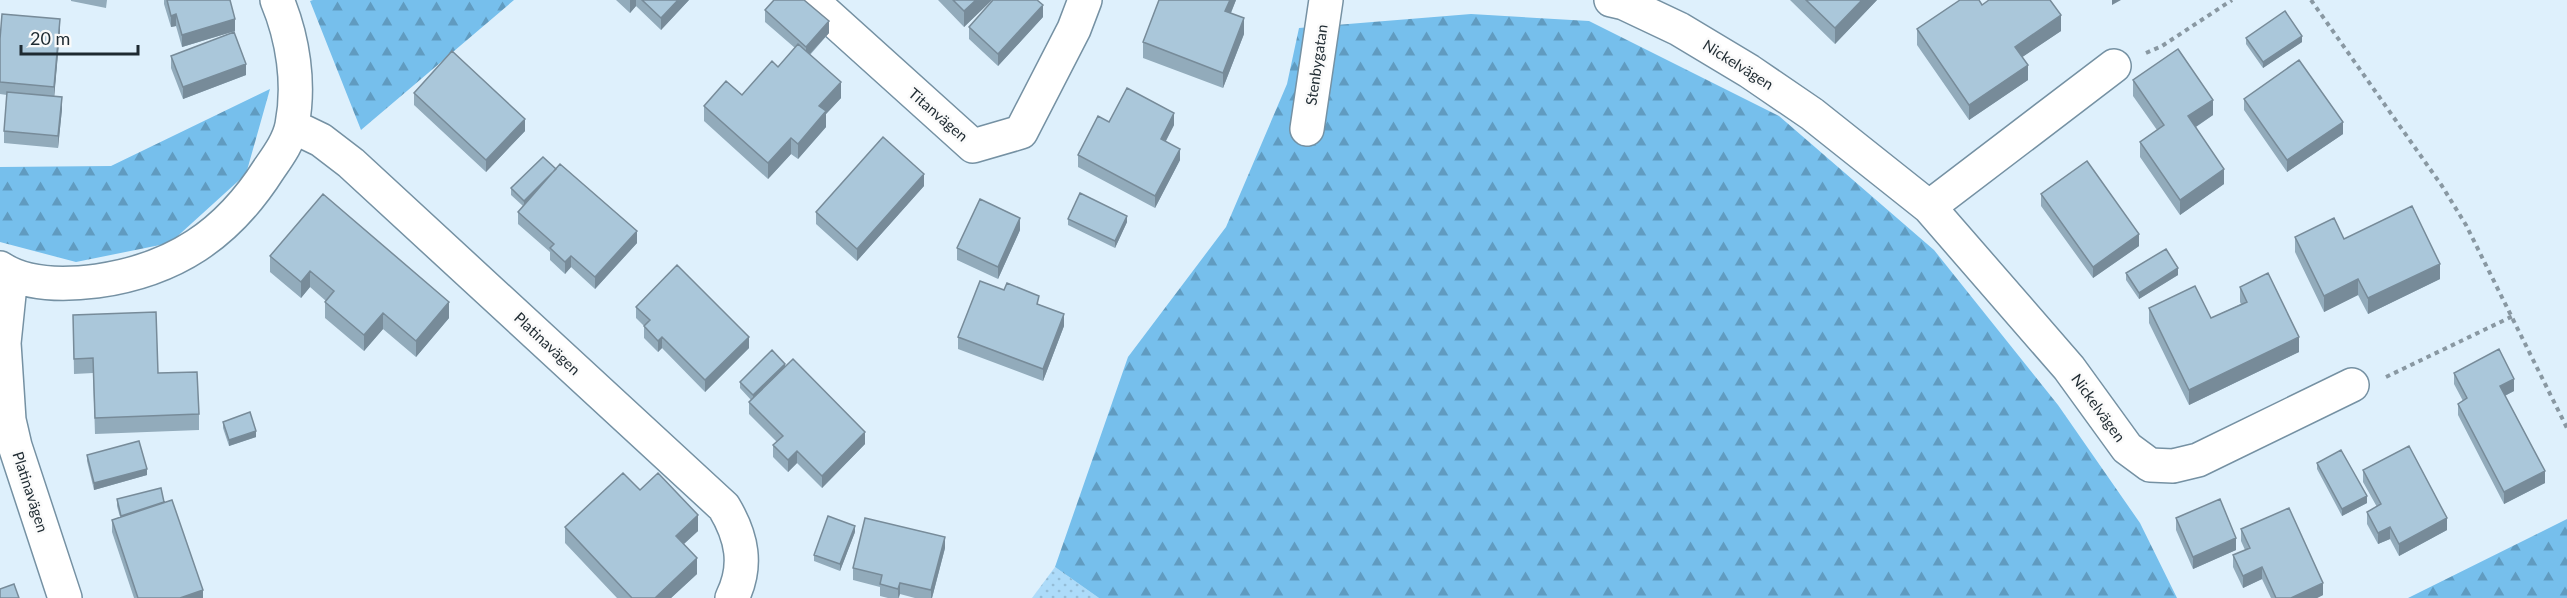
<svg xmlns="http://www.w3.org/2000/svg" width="2567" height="598" viewBox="0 0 2567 598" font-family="Lato,sans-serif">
	<defs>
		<pattern id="grass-dots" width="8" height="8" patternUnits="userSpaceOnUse" patternTransform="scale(1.5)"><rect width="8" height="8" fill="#addbf9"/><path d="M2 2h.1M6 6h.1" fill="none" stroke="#94bcd6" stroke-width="1.8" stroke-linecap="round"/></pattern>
		<pattern id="forest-firs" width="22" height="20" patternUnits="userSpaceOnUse" patternTransform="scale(1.5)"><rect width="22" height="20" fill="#76bfec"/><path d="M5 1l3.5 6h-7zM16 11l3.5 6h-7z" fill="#609bc0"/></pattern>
	</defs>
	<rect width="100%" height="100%" fill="#def0fc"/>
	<path fill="url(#grass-dots)" d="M1055,567L1099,598H1032Z"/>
	<path fill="url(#forest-firs)" d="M313,0H514L361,130L310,1Z
		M1471,14L1589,21L1779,116L1934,250L2058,405L2140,523L2177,598H1099L1055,567L1128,357L1226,227L1287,84L1299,28Z
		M270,89L246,174L170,243L76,262L0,242V167L111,166Z
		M2567,519V598H2408Z"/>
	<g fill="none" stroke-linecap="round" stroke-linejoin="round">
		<g stroke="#7591a3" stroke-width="36">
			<path id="street" d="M811,0L973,146L1021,132L1074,29L1085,0
				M1611,0L1624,3L1679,29L1749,71L1812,114L1929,207L2069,368L2127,448L2150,465L2173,466L2198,460L2352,385
				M292,126L321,140L351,163L724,507C742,537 748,566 732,598
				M1307,129L1326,0
				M1929,207L2114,66
				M0,268C27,286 66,285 97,281C174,270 227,235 269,169C278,156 289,141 292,125C300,84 293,38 277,0
				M11,275L4,343L9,420L15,446L65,598"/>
		</g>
		<path stroke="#8998a2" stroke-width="4" stroke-dasharray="4.5 4.5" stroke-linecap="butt" d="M2311,0L2442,186L2466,225L2567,428
			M2146,53L2162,46L2232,0
			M2386,377L2513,316"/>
		<use href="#street" stroke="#fff" stroke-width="33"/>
	</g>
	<path fill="#92abbb" d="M71,0H107L106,8L71,1Z
		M164,0H230L235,31L182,47L176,26L171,27L164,4Z
		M616,0H689L661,30L636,6L630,13Z
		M938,0H992L964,27Z
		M1159,0H1236L1231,13L1244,34L1223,88L1143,58V42Z
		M1790,0H1877L1835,44Z
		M1982,5L2061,31L2022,57L2028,80L1969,120L1917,45V29Z
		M765,10L829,33L810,55L841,98L826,114V127L798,159L791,154L768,179L704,121V106L742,95L778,67L795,48L765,22Z
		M1043,17L998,66L969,39V27Z
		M60,31L54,97L62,109L58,148L4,143V131L7,95L0,94V39Z
		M2246,38L2302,42L2263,68L2246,44Z
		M171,56L246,75L183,99L171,68Z
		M2133,80L2213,115L2196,127L2224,184L2180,215L2140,157V142L2157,130L2133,96Z
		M414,93L525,131L486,172L414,105Z
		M2244,99L2343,134L2287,172L2244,110Z
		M1109,122L1174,125L1166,141L1180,160L1155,208L1078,167V155Z
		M924,186L857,261L816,224V212Z
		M511,188L637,243L595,289L571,267L565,274L550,260V252L518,224V212L523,206L511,195Z
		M2041,194L2139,246L2093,278L2041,206Z
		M1068,219L1127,222L1115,248L1068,225Z
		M1020,230L998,279L957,260V248Z
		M2295,237L2344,239L2440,279L2368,314L2358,295L2324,312L2295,252Z
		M270,256L449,318L416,357L383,329L364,351L325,318V302L326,301L310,287L301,298L270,272Z
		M2126,273L2178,275L2139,299L2126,280Z
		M2240,287L2299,352L2189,405L2149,323V308L2211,318L2241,304L2240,302Z
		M1039,305L1064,326L1043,381L958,349V337Z
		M636,307L749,348L705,392L662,348L658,352L644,338V326L636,318Z
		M73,315L199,414V430L95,434L93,373L74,374Z
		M785,366L865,444L822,488L797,463L788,472L773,457V445L777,442L749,414V402L751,400L740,388V382Z
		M2454,373L2514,391L2505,396L2545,483L2504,504L2458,415V404L2463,401L2454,384Z
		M223,422L256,437L229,446L223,428Z
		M87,455L147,475L94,490L87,461Z
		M2317,463L2367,503L2342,516L2317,469Z
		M2363,470L2447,530L2399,556L2390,539L2378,544L2367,524V512L2377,507L2363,482Z
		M640,490L698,531L684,544L697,574L671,598H617L565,543V527Z
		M117,499L164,502L203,598H134L112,532V520L120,517L117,506Z
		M2176,518L2236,550L2193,569L2176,530Z
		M2241,529L2323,595L2317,598H2271L2262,579L2243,588L2233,567V555L2245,550L2241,541Z
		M855,532L840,571L814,561V555Z
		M945,548L932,598H915L900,594L899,598H888L880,596V587L853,580V568Z"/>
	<path fill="#778b99" d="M630,0H636V6L630,13Z
		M678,0H689L661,30V18Z
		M976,0H992L964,27V11Z
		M1230,0H1236L1225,27V11Z
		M1862,0H1877L1835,44V28Z
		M2112,0H2121L2112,5Z
		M1043,5V17L998,66V54Z
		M176,14V26L171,27V16Z
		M2061,15V31L2015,62V47Z
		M1244,18V34L1223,88V73Z
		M60,19V31L54,99V87Z
		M235,19V31L182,47V35Z
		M829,21V33L806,58V47Z
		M2302,36V42L2263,68V62Z
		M246,64V75L183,99V87Z
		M2028,65V80L1969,120V105Z
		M841,82V98L826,114V127L798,159V144L819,106Z
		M62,97V109L58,148V136Z
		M2213,100V115L2188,132V116Z
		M1174,113V125L1161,150V139Z
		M525,119V131L486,172V160Z
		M2343,122V134L2287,172V160Z
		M791,138V154L768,179V163Z
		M1180,149V160L1155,208V196Z
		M556,169L524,207V201Z
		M2224,169V184L2180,215V200Z
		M924,174V186L857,261V249Z
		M1127,216V222L1115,248V241Z
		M1020,218V230L998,279V267Z
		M637,231V243L595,289V277Z
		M2139,234V246L2093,278V267Z
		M571,256V267L565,274V262Z
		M2440,264V279L2368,314V298Z
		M2178,268V275L2139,299V293Z
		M310,271V287L301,298V282Z
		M2358,279V295L2324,312V296Z
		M449,302V318L416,357V341Z
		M383,313V329L364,351V335Z
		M1064,314V326L1043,381V369Z
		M662,337V348L658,352V341Z
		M749,337V348L705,392V380Z
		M2299,337V352L2189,405V390Z
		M785,364V370L753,402V395Z
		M2514,379V391L2500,398V386Z
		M256,431V437L229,446V440Z
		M865,432V444L822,488V476Z
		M797,451V463L788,472V460Z
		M147,469V475L94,490V483Z
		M2545,471V483L2504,504V492Z
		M2367,496V503L2342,516V509Z
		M698,515V531L676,551V536Z
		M2447,518V530L2399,556V544Z
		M855,526V532L840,571V564Z
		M2390,527V539L2378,544V533Z
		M945,537V548L932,598H931V590Z
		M2236,538V550L2193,569V557Z
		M697,558V574L671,598H655Z
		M2262,567V579L2243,588V576Z
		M900,583V594L898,598V589Z
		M2323,583V595L2317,598H2291Z
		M203,590V598H180Z"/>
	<path fill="#aac7da" stroke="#778b99" stroke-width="1.5" d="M167,0H230L235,19L182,35L176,14L171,16Z
		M642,0H678L661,18Z
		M774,0H804L829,21L806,47L765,10Z
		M953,0H976L964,11Z
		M993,0H1037L1043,5L998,54L969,27Z
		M1159,0H1230L1225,11L1244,18L1223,73L1143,42Z
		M1806,0H1862L1835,28Z
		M1960,0H1979L1982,5L1989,0H2050L2061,15L2015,47L2028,65L1969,105L1917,29Z
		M2285,11L2302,36L2263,62L2246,38Z
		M2,14L60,19L54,87L0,82V39Z
		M234,32L246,64L183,87L171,56Z
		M798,44L841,82L819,106L826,111L798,144L791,138L768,163L704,106L726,81L742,95L772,61L778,67Z
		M2178,49L2213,100L2188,116L2224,169L2180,200L2140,142L2164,125L2133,80Z
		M452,51L525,119L486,160L414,93Z
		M2299,60L2343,122L2287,160L2244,99Z
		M1127,88L1174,113L1161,139L1180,149L1155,196L1078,155L1098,116L1109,122Z
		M7,92L62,97L58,136L4,131Z
		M883,137L924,174L857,249L816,212Z
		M543,157L556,169L524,201L511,188Z
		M2087,161L2139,234L2093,267L2041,194Z
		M560,164L637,231L595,277L571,256L565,262L550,248L554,244L518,212Z
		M1080,193L1127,216L1115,241L1068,219Z
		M323,194L449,302L416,341L383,313L364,335L325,302L334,291L310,271L301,282L270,256Z
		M980,199L1020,218L998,267L957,248Z
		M2412,206L2440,264L2368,298L2358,279L2324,296L2295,237L2334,218L2344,239Z
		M2166,249L2178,268L2139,293L2126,273Z
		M677,265L749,337L705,380L662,337L658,341L644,326L650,320L636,307Z
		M2268,273L2299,337L2189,390L2149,308L2195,286L2211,318L2247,302L2240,287Z
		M980,281L1004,290L1007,283L1039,296L1037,304L1064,314L1043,369L958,337Z
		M156,312L158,373L197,372L199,414L95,418L93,358L74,359L73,315Z
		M2499,349L2514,379L2500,386L2545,471L2504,492L2458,404L2467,398L2454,373Z
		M772,350L785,364L753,395L740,382Z
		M793,359L865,432L822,476L797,451L788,460L773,445L783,436L749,402Z
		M250,412L256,431L229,440L223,422Z
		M139,441L147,469L94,483L87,455Z
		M2409,446L2447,518L2399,544L2390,527L2378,533L2367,512L2381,504L2363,470Z
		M2341,450L2367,496L2342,509L2317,463Z
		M623,473L640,490L658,473L698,515L676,536L697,558L655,598H632L565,527Z
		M161,488L164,502L121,516L117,499Z
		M2220,499L2236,538L2193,557L2176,518Z
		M172,500L203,590L180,598H138L112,520Z
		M2289,508L2323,583L2291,598H2276L2262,567L2243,576L2233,555L2250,548L2241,529Z
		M828,516L855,526L840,564L814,555Z
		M865,518L945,537L931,590L900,583L898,589L880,584L882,575L853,568Z
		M14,584L19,598H0V589Z"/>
	<g text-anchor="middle" stroke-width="5" stroke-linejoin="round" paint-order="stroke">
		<g font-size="15" fill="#1e2a31" stroke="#fafafa">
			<text transform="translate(1317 65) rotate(-82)" y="5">Stenbygatan</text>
			<text transform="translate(1738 65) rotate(32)" y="5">Nickelvägen</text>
			<text transform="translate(938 115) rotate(41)" y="5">Titanvägen</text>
			<text transform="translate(547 344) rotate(43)" y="5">Platinavägen</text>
			<text transform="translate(2098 408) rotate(54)" y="5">Nickelvägen</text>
			<text transform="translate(30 492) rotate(72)" y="5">Platinavägen</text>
		</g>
	</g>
	<path d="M21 45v9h117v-9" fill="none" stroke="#1e2a31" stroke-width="3"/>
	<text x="30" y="45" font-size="18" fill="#1e2a31" stroke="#fafafa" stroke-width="4.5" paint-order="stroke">20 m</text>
</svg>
